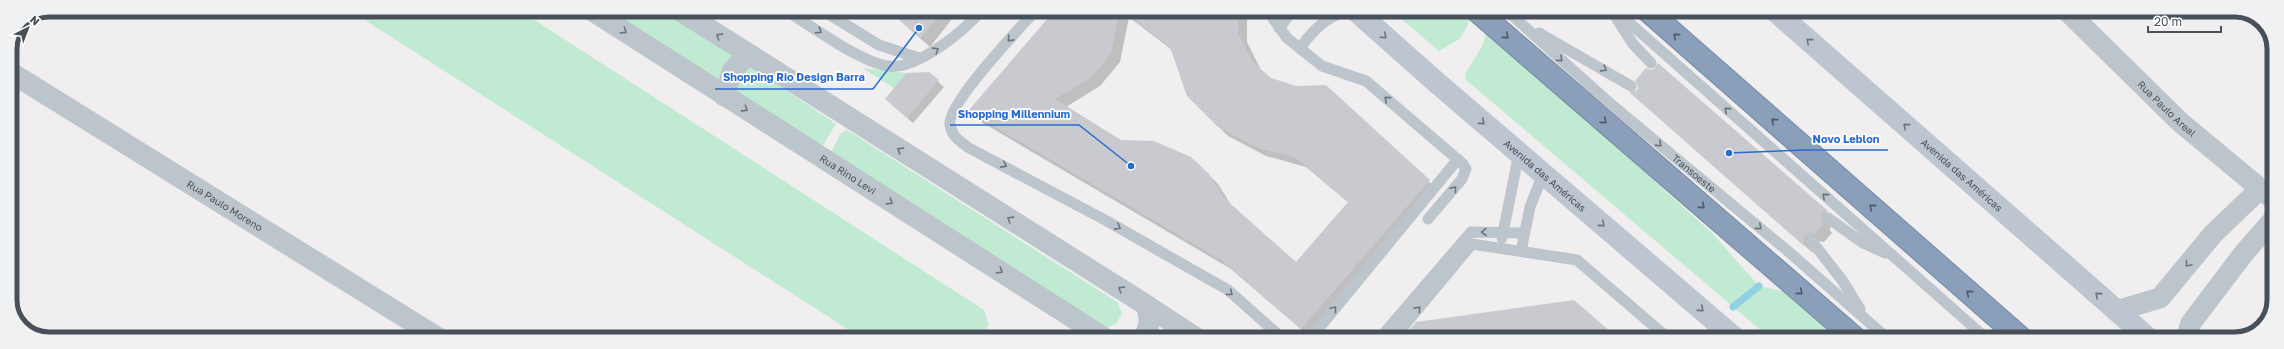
<svg xmlns="http://www.w3.org/2000/svg" width="2284" height="349" viewBox="0 0 2284 349" font-family="'Golos Text',sans-serif">
	<rect width="100%" height="100%" fill="#f0eeee"/>
	<path fill="#e1dfdf" d="M1015,333L1023,339H987L991,334Z"/>
	<path fill="#c0ebd2" d="M349,10H519L984,310L989,325L975,339H863Z
		M606,10H662L733,56L721,84Z
		M1391,10H1466L1472,16L1461,38L1439,51Z
		M1487,30L1712,233L1759,286L1786,292L1840,339H1771L1465,79L1466,72L1483,45Z
		M750,66L836,124L822,147L736,94L738,76Z
		M862,68L906,73L894,88Z
		M847,130L1117,302L1122,313L1117,323L1107,328L833,153L832,150L841,133Z"/>
	<path fill="#0003" fill-rule="evenodd" d="M888,10H959L930,47Z
		M1056,10H1240L1247,17V42L1261,70L1270,78L1296,87L1325,86L1438,190L1310,337L1231,269L978,120L970,111ZM1129,17L1172,50L1187,95L1228,136L1266,156L1306,167L1349,203L1296,264L1231,205L1218,184L1209,175L1121,141L1066,107L1100,86L1120,62Z
		M1658,64L1836,220L1831,223L1830,230L1832,233L1824,242L1818,241L1812,245L1813,253L1631,93L1638,91Z
		M928,73L944,87L913,123L892,105Z"/>
	<g fill="none" stroke-linecap="round" stroke-linejoin="round">
		<path stroke="#90cfe4" stroke-width="7" d="M1733,307L1759,286"/>
	</g>
	<path fill="#c9cad0" d="M888,10H943L921,38Z
		M1055,10H1120L1111,53L1092,77L1055,99L1121,140L1154,141L1191,157L1209,174L1223,197L1296,262L1348,202L1296,158L1256,147L1218,127L1187,96L1170,47L1122,10H1238V33L1253,62L1271,78L1296,86L1326,85L1430,180L1301,329L1221,260L968,111Z
		M1658,63L1828,211L1822,214V221L1824,224L1815,234L1809,232L1804,236V246L1629,92L1637,90L1638,86L1635,81L1646,68L1653,70Z
		M929,72L939,80L907,118L885,99L906,73Z
		M1574,300L1619,339H1402L1416,322Z"/>
	<g fill="none" stroke-linecap="round" stroke-linejoin="round">
		<g stroke="#758aa4" stroke-width="24">
			<path id="highway" d="M1476,10L1856,339
				M1647,10L2022,339"/>
		</g>
		<g stroke="#bdc5cc" stroke-width="11">
			<path d="M785,10C812,26 858,61 887,66C916,71 964,31 982,10"/>
			<path d="M822,10L879,45L919,58"/>
			<path d="M1036,10C1020,28 946,105 950,125C952,137 960,141 969,148L1105,220L1228,290L1283,339"/>
			<path d="M1267,10L1287,38L1322,66L1366,81L1463,164L1466,169L1462,179L1428,219"/>
			<path id="s1" d="M1506,10L1612,105L1789,252L1888,339"/>
			<path d="M1615,10L1987,339"/>
			<path d="M1613,13L1633,44L1651,63"/>
			<path d="M1279,28L1293,10"/>
			<path d="M1539,33L1631,86"/>
			<path d="M1300,48C1314,29 1326,17 1349,10"/>
			<path d="M1828,218L1863,243L1885,253"/>
			<path d="M1502,238L1519,153"/>
			<path d="M1810,239L1842,280L1860,309"/>
			<path d="M1521,251L1530,207L1543,174"/>
			<path d="M1310,339L1458,159"/>
			<path d="M1379,339L1471,232L1523,233"/>
			<path d="M1393,339L1472,244L1577,260L1669,339"/>
		</g>
		<g stroke="#bdc5cc" stroke-width="21">
			<path id="s2" d="M591,10L1106,339"/>
			<path d="M679,10L1146,305C1150,318 1151,327 1142,339"/>
			<path id="s3" d="M2066,10L2180,122L2274,200"/>
			<path id="s4" d="M10,72L440,339"/>
			<path d="M724,96L732,72L747,54"/>
			<path d="M1146,305L1198,339"/>
			<path d="M2116,311L2160,298L2213,234L2260,189"/>
			<path d="M2186,339L2191,323L2244,253L2274,219"/>
		</g>
		<g stroke="#bdc5d0" stroke-width="22">
			<path id="s5" d="M1355,10L1436,82L1736,339"/>
			<path id="s6" d="M1774,10L2149,339"/>
		</g>
		<use href="#highway" stroke="#8a9fb9" stroke-width="22"/>
	</g>
	<defs><path id="oneway-chevron" d="M-2-3.5L2.5 0L-2 3.5" fill="none" stroke-width="1.6" stroke-linecap="round" stroke-linejoin="round"/></defs>
	<g stroke="#6b737c">
		<use href="#oneway-chevron" transform="translate(624 31) rotate(33)"/>
		<use href="#oneway-chevron" transform="translate(819 31) rotate(32)"/>
		<use href="#oneway-chevron" transform="translate(719 36) rotate(-147)"/>
		<use href="#oneway-chevron" transform="translate(1010 39) rotate(132)"/>
		<use href="#oneway-chevron" transform="translate(936 50) rotate(-32)"/>
		<use href="#oneway-chevron" transform="translate(1560 59) rotate(42)"/>
		<use href="#oneway-chevron" transform="translate(1604 69) rotate(32)"/>
		<use href="#oneway-chevron" transform="translate(1387 99) rotate(-140)"/>
		<use href="#oneway-chevron" transform="translate(745 109) rotate(33)"/>
		<use href="#oneway-chevron" transform="translate(1727 110) rotate(-139)"/>
		<use href="#oneway-chevron" transform="translate(1659 144) rotate(40)"/>
		<use href="#oneway-chevron" transform="translate(900 150) rotate(-148)"/>
		<use href="#oneway-chevron" transform="translate(1004 165) rotate(28)"/>
		<use href="#oneway-chevron" transform="translate(1454 189) rotate(-50)"/>
		<use href="#oneway-chevron" transform="translate(1825 196) rotate(-139)"/>
		<use href="#oneway-chevron" transform="translate(890 202) rotate(32)"/>
		<use href="#oneway-chevron" transform="translate(1010 219) rotate(-148)"/>
		<use href="#oneway-chevron" transform="translate(1118 227) rotate(29)"/>
		<use href="#oneway-chevron" transform="translate(1759 227) rotate(40)"/>
		<use href="#oneway-chevron" transform="translate(1484 232) rotate(179)"/>
		<use href="#oneway-chevron" transform="translate(2188 264) rotate(130)"/>
		<use href="#oneway-chevron" transform="translate(1000 271) rotate(32)"/>
		<use href="#oneway-chevron" transform="translate(1121 289) rotate(-148)"/>
		<use href="#oneway-chevron" transform="translate(1230 293) rotate(38)"/>
		<use href="#oneway-chevron" transform="translate(1334 309) rotate(-50)"/>
		<use href="#oneway-chevron" transform="translate(1418 309) rotate(-50)"/>
	</g>
	<g stroke="#6b737d">
		<use href="#oneway-chevron" transform="translate(1384 36) rotate(42)"/>
		<use href="#oneway-chevron" transform="translate(1809 41) rotate(-139)"/>
		<use href="#oneway-chevron" transform="translate(1482 122) rotate(40)"/>
		<use href="#oneway-chevron" transform="translate(1906 126) rotate(-139)"/>
		<use href="#oneway-chevron" transform="translate(1602 224) rotate(41)"/>
		<use href="#oneway-chevron" transform="translate(2098 295) rotate(-139)"/>
		<use href="#oneway-chevron" transform="translate(1701 309) rotate(41)"/>
	</g>
	<g stroke="#4f5864">
		<use href="#oneway-chevron" transform="translate(1506 36) rotate(41)"/>
		<use href="#oneway-chevron" transform="translate(1676 36) rotate(-139)"/>
		<use href="#oneway-chevron" transform="translate(1604 121) rotate(41)"/>
		<use href="#oneway-chevron" transform="translate(1774 121) rotate(-139)"/>
		<use href="#oneway-chevron" transform="translate(1702 206) rotate(41)"/>
		<use href="#oneway-chevron" transform="translate(1872 207) rotate(-139)"/>
		<use href="#oneway-chevron" transform="translate(1800 292) rotate(41)"/>
		<use href="#oneway-chevron" transform="translate(1969 293) rotate(-139)"/>
	</g>
	<g text-anchor="middle" stroke-width="3.5" stroke-linejoin="round" paint-order="stroke">
		<g font-size="10" fill="#48505a" stroke="#fff">
			<text dy="4" stroke="none"><textPath href="#s3" startOffset="141">Rua Paulo Areal</textPath></text>
			<text dy="4" stroke="none"><textPath href="#s1" startOffset="249">Transoeste</textPath></text>
			<text dy="4" stroke="none"><textPath href="#s2" startOffset="305">Rua Rino Levi</textPath></text>
			<text dy="4" stroke="none"><textPath href="#s5" startOffset="252">Avenida das Américas</textPath></text>
			<text dy="4" stroke="none"><textPath href="#s6" startOffset="250">Avenida das Américas</textPath></text>
			<text dy="4" stroke="none"><textPath href="#s4" startOffset="253">Rua Paulo Moreno</textPath></text>
		</g>
	</g>
	<path d="M0 0H2284V349H0ZM49 17H2235A32 32 0 0 1 2267 49V300A32 32 0 0 1 2235 332H49A32 32 0 0 1 17 300V49A32 32 0 0 1 49 17Z" fill="#f0f1f2" fill-rule="evenodd"/>
	<path fill="none" stroke="#48505a" stroke-width="5" d="M49 17H2235A32 32 0 0 1 2267 49V300A32 32 0 0 1 2235 332H49A32 32 0 0 1 17 300V49A32 32 0 0 1 49 17Z"/>
	<path fill="none" stroke="#286bd0" stroke-width="1.5" d="M919 28L873 89H715M1131 166L1079 125H950M1729 153L1805 150H1888"/>
	<g fill="#286bd0" stroke="#fff" stroke-width="1.5">
		<circle cx="919" cy="28" r="4"/>
		<circle cx="1131" cy="166" r="4"/>
		<circle cx="1729" cy="153" r="4"/>
	</g>
	<g font-size="11" text-anchor="middle" font-weight="bold" fill="#286bd0" stroke="#fff" stroke-width="3.5" stroke-linejoin="round" paint-order="stroke">
		<text x="794" y="81">Shopping Rio Design Barra</text>
		<text x="1014" y="118">Shopping Millennium</text>
		<text x="1846" y="143">Novo Leblon</text>
	</g>
	<g transform="translate(28 28) rotate(42)" stroke="#ffffff" stroke-width="3" paint-order="stroke">
	<path d="M0-3L7 15L0 10L-7 15Z" fill="#48505a"/>
	<text y="-6" font-size="11" font-weight="bold" text-anchor="middle" fill="#48505a">N</text>
	</g>
	<path d="M2148 26v6h73v-6" fill="none" stroke="#48505a" stroke-width="2"/>
	<text x="2154" y="26" font-size="12" fill="#48505a" stroke="#ffffff" stroke-width="3" paint-order="stroke">20 m</text>
</svg>
